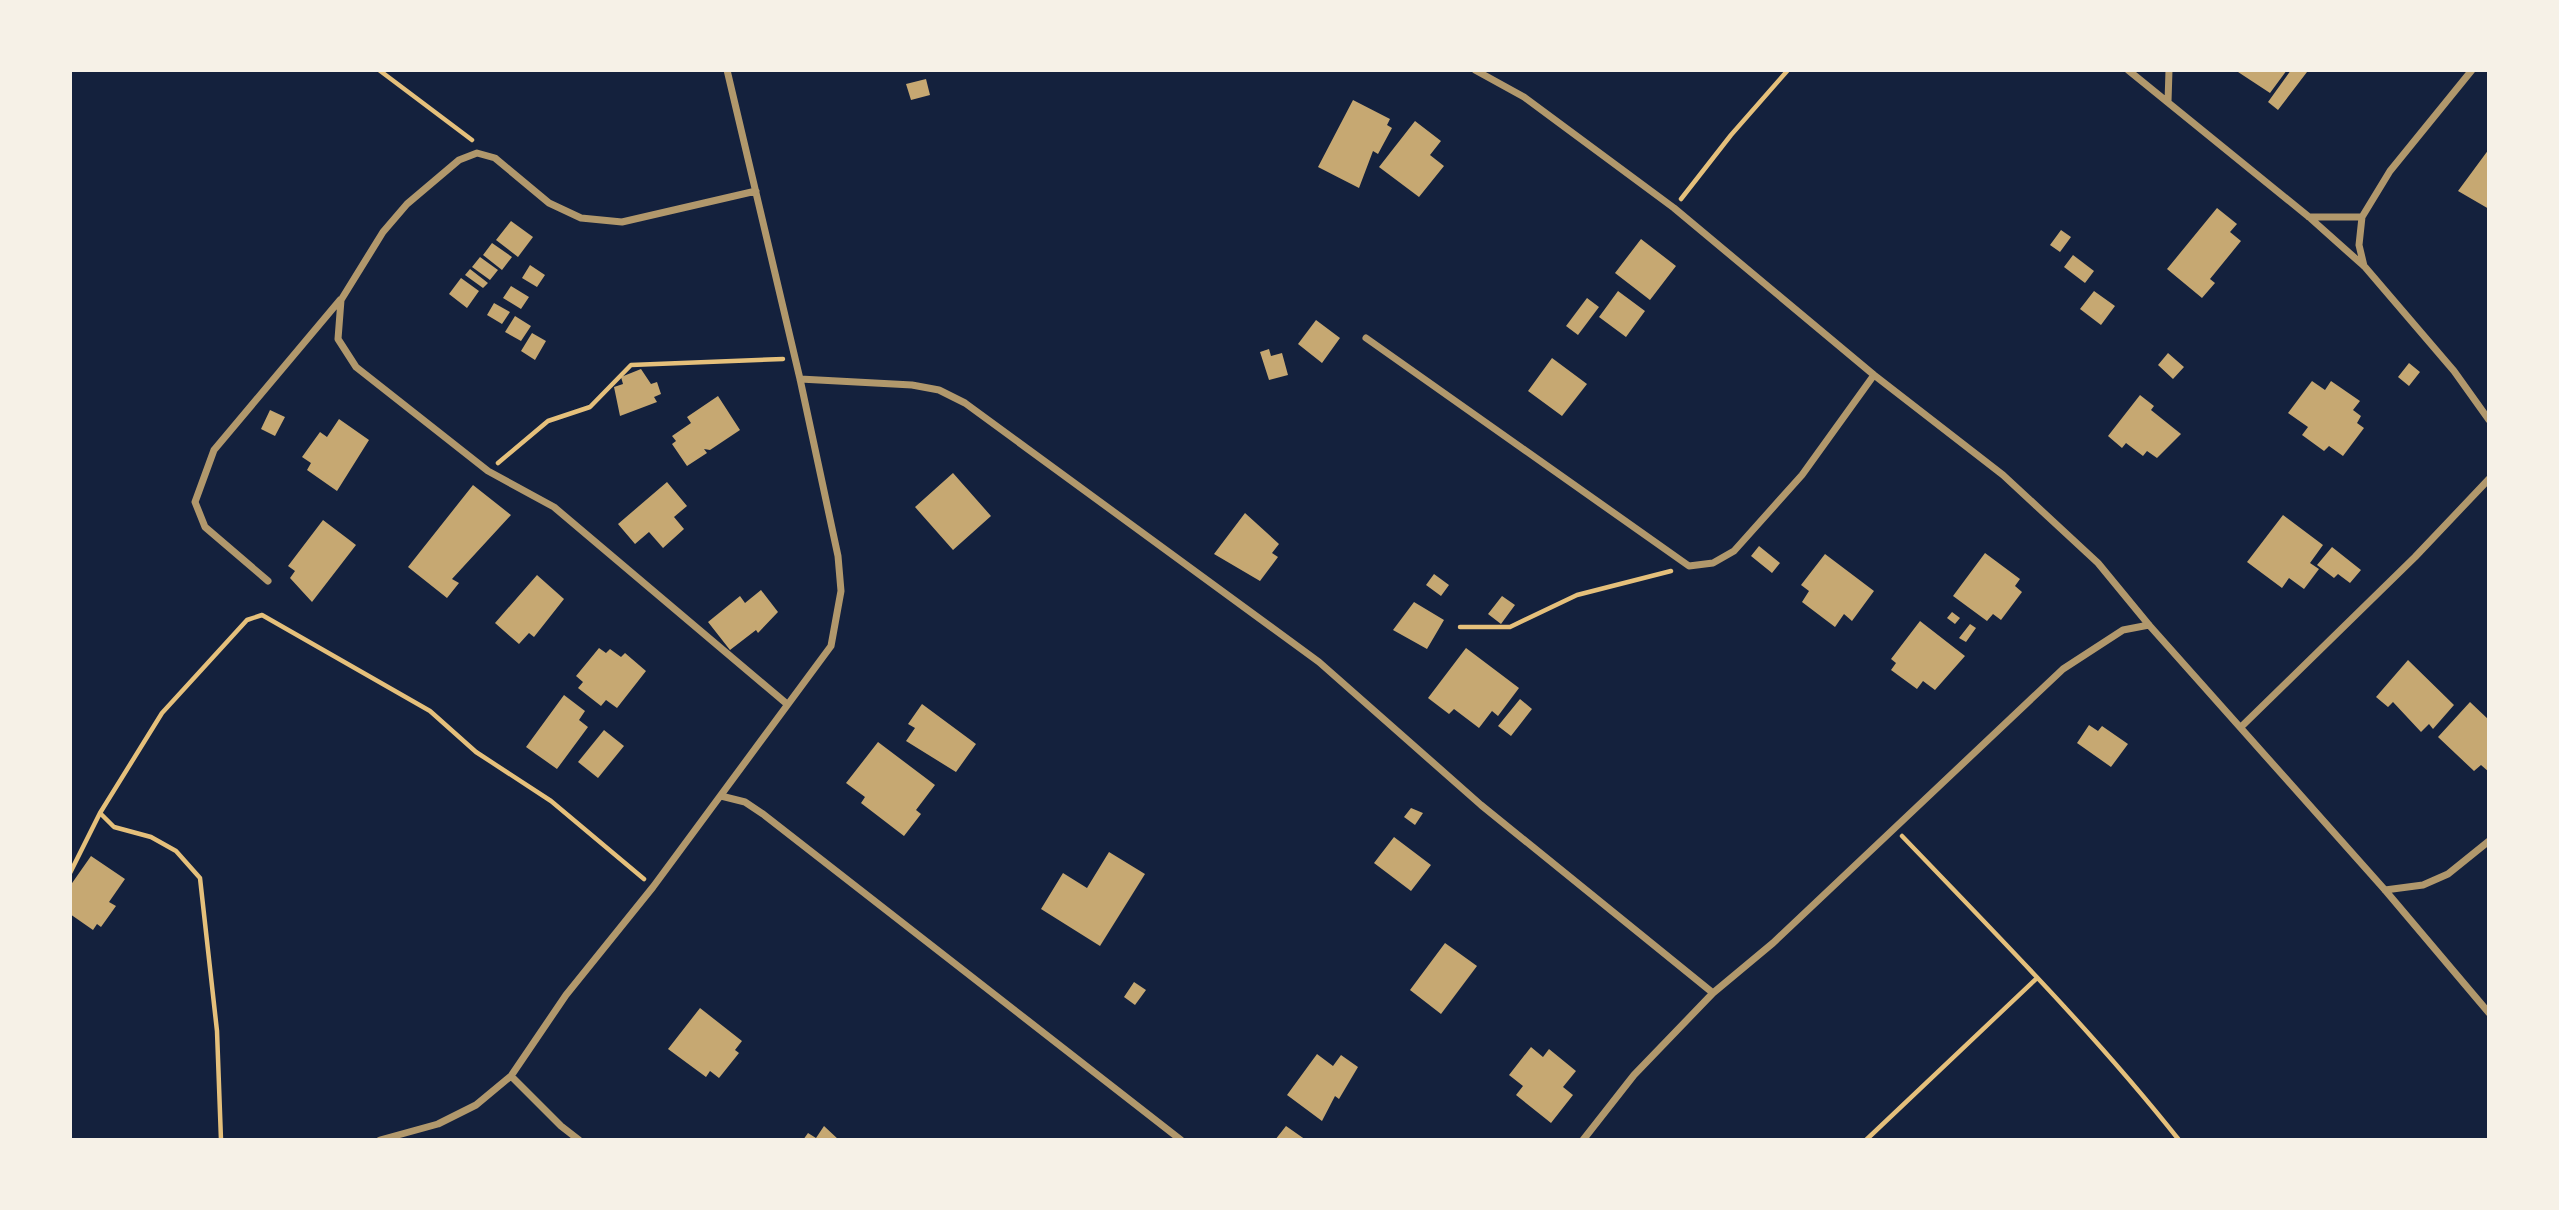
<svg xmlns="http://www.w3.org/2000/svg" width="2559" height="1210" viewBox="0 0 2559 1210" font-family="Raleway,sans-serif">
	<rect width="100%" height="100%" fill="#14213d"/>
	<path fill="#c6a872" d="M2235,70H2287L2270,93Z
		M2291,70L2307,72L2278,110L2268,102Z
		M926,79L930,95L911,100L906,84Z
		M1353,100L1390,119L1387,125L1392,128L1378,154L1373,151L1359,188L1318,167Z
		M1415,121L1441,141L1430,155L1444,166L1419,197L1379,167Z
		M2489,149V209L2458,191Z
		M2217,208L2237,224L2230,232L2241,241L2210,279L2215,283L2202,298L2167,269Z
		M511,221L533,237L518,257L496,240Z
		M2061,230L2071,237L2060,252L2050,245Z
		M1641,239L1676,266L1650,300L1615,273Z
		M492,243L512,257L502,270L483,255Z
		M2073,255L2094,271L2085,283L2064,267Z
		M480,257L498,270L490,280L472,267Z
		M530,265L545,275L537,287L522,278Z
		M470,269L488,283L483,288L465,275Z
		M461,278L479,291L467,308L449,294Z
		M511,286L529,297L521,309L503,298Z
		M1618,291L1645,311L1626,337L1599,317Z
		M2094,291L2115,306L2101,325L2080,309Z
		M1587,298L1599,307L1578,335L1566,326Z
		M494,303L510,312L502,324L487,315Z
		M515,316L531,326L521,341L505,332Z
		M1316,320L1340,338L1322,363L1298,344Z
		M532,333L546,341L535,360L521,351Z
		M1269,349L1271,356L1282,353L1288,375L1269,380L1260,352Z
		M2168,353L2184,367L2173,379L2158,365Z
		M1552,358L1587,384L1562,416L1528,391Z
		M2409,363L2420,372L2409,386L2398,377Z
		M641,369L651,384L657,382L661,394L654,397L657,402L620,416L614,387L623,384L621,377Z
		M2312,381L2325,390L2331,381L2360,401L2353,410L2361,416L2357,423L2364,428L2343,456L2329,446L2324,451L2302,435L2308,427L2288,413Z
		M2140,395L2154,406L2151,410L2181,434L2157,458L2147,451L2143,456L2126,443L2122,448L2108,436Z
		M718,396L740,430L710,450L704,449L707,453L687,466L672,444L676,441L672,436L691,423L687,417Z
		M270,410L285,417L275,436L261,429Z
		M339,419L369,440L337,491L307,470L311,463L302,457L320,432L327,437Z
		M953,473L991,516L953,550L915,507Z
		M667,482L687,506L674,517L684,529L663,548L649,532L635,544L618,524Z
		M473,485L511,515L452,579L459,583L447,598L408,567Z
		M1245,513L1279,544L1272,553L1278,557L1260,581L1214,554Z
		M2283,515L2323,545L2310,563L2319,569L2304,589L2289,578L2282,588L2247,562Z
		M323,520L356,545L312,602L290,578L295,571L288,566Z
		M1759,546L1780,563L1772,573L1751,556Z
		M2332,547L2361,570L2350,583L2338,574L2334,578L2317,565Z
		M1985,553L2020,579L2015,586L2022,592L2001,620L1993,614L1987,621L1953,596Z
		M1825,554L1874,591L1852,621L1844,614L1835,627L1802,602L1809,591L1801,585Z
		M1434,574L1449,585L1441,596L1426,585Z
		M537,575L564,599L534,637L529,633L519,644L495,623Z
		M761,590L778,612L758,633L756,630L730,650L708,622L740,596L745,603Z
		M1502,596L1515,605L1501,624L1488,614Z
		M1414,602L1444,620L1427,649L1393,630Z
		M1952,612L1960,618L1955,624L1947,618Z
		M1920,621L1965,656L1935,690L1923,681L1917,689L1891,670L1896,663L1891,659Z
		M1970,624L1976,628L1966,642L1959,638Z
		M599,648L606,653L610,649L621,657L625,653L646,671L617,708L606,700L601,706L578,688L583,682L576,676Z
		M1466,648L1519,688L1498,716L1492,711L1479,728L1454,709L1449,714L1428,698Z
		M2408,660L2454,705L2433,729L2429,724L2421,732L2393,702L2388,707L2376,697Z
		M564,695L585,711L579,720L588,727L557,769L526,747Z
		M1520,699L1532,709L1511,736L1498,726Z
		M2470,702L2489,720V772L2481,765L2474,771L2438,737Z
		M922,704L976,744L956,772L906,741L915,728L908,724Z
		M2089,725L2098,731L2102,726L2128,744L2111,767L2077,743Z
		M604,730L624,746L598,778L578,762Z
		M878,742L935,785L916,810L921,814L904,836L861,803L865,797L846,783Z
		M1411,808L1423,813L1415,825L1404,817Z
		M1394,837L1431,865L1411,891L1374,863Z
		M1109,852L1145,874L1100,946L1041,909L1063,873L1087,888Z
		M91,856L125,879L109,902L116,906L101,927L97,924L93,930L70,914V886Z
		M1445,943L1477,966L1441,1014L1410,990Z
		M1134,982L1146,990L1135,1005L1124,997Z
		M700,1008L742,1041L735,1050L739,1053L719,1078L710,1071L706,1077L668,1049Z
		M1531,1047L1543,1057L1549,1049L1576,1071L1563,1087L1573,1095L1551,1123L1516,1095L1523,1086L1509,1075Z
		M1317,1054L1333,1066L1341,1055L1358,1067L1339,1099L1335,1096L1322,1121L1287,1095Z
		M824,1126L839,1140H803L808,1133L816,1138Z
		M1286,1126L1306,1140H1275Z"/>
	<g fill="none" stroke-linecap="round" stroke-linejoin="round">
		<path stroke="#e5c07b" stroke-width="4.5" d="M379,70L472,140
			M1681,199L1731,135L1788,70
			M498,463L548,421L590,407L631,365L783,359
			M1460,627H1510L1577,595L1671,571
			M100,813L114,827L151,837L176,851L200,878L217,1031L221,1140
			M1902,836C1997,935 2094,1033 2179,1140
			M70,873L100,813L162,713L247,620L262,615L430,711L476,752L551,801L644,879
			M1866,1140L2037,978"/>
		<path stroke="#b1986c" stroke-width="7" d="M1475,70L1524,97L1674,208L1874,375L2003,475L2098,563L2149,625L2385,890L2489,1013
			M2128,70L2309,217L2365,267L2454,371L2489,420
			M2168,102L2169,70
			M756,191L622,222L581,218L549,203L495,158L477,153L459,160L407,204L383,232L341,300L338,339L356,367L488,471L554,507L787,704
			M2309,217H2362
			M2364,266L2359,245L2362,217L2390,171L2472,70
			M1366,338L1689,566L1713,563L1734,551L1802,475L1874,375
			M800,379L912,385L939,390L965,403L1319,662L1481,805L1713,993
			M268,581L205,527L195,502L214,450L340,300
			M2241,727L2415,557L2489,479
			M721,796L745,802L763,814L1181,1140
			M2385,890L2423,885L2448,874L2489,841
			M511,1076L561,1126L579,1140
			M380,1140L438,1124L476,1105L511,1076L566,995L653,887L831,646L841,591L838,556L800,379L727,70
			M1583,1140L1634,1075L1713,993L1773,943L2063,669L2123,630L2149,625"/>
	</g>
	<rect width="2559" height="1210" fill="none" stroke="#f6f1e7" stroke-width="144"/>
</svg>
